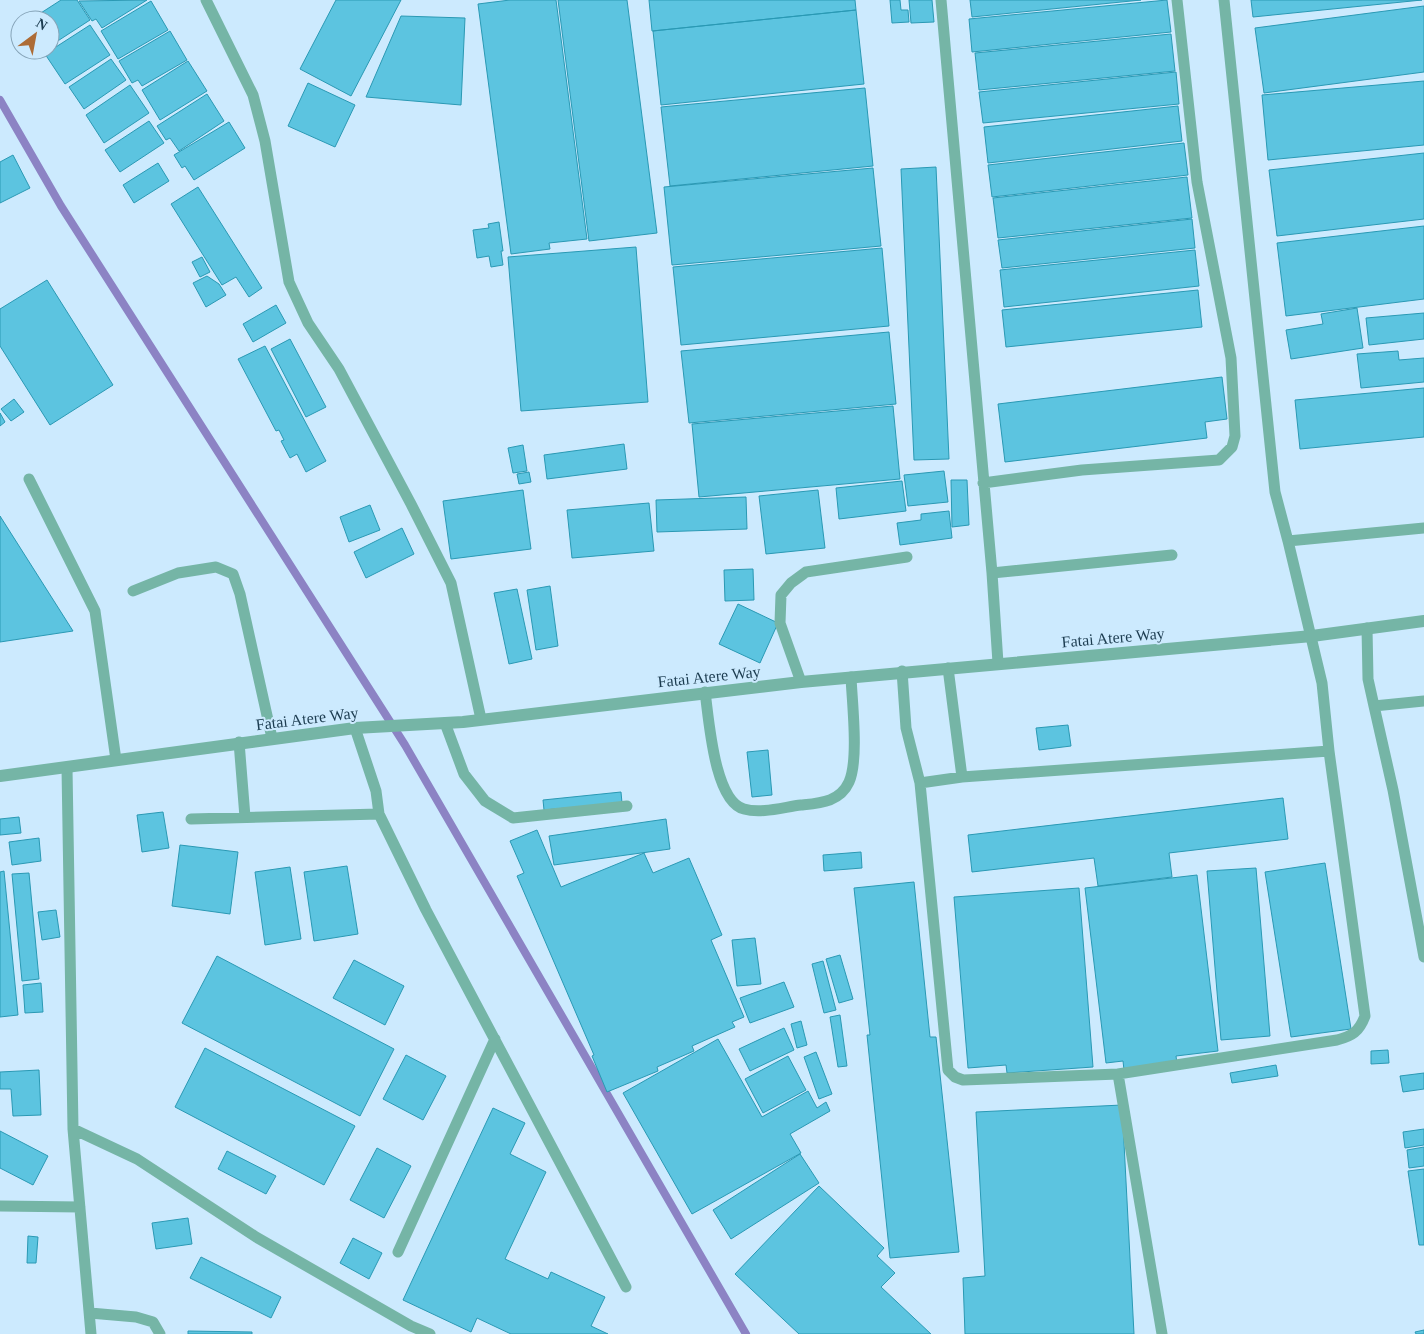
<svg xmlns="http://www.w3.org/2000/svg" width="1424" height="1334" viewBox="0 0 1424 1334" font-family="Georgia,serif">
	<rect width="100%" height="100%" fill="#cceafe"/>
	<g fill="none" stroke-linecap="round" stroke-linejoin="round">
		<path stroke="#8c83c4" stroke-width="8" d="M0,100L61,206L405,745L746,1334"/>
	</g>
	<path fill="#5cc4e0" stroke="#2a99b4" d="M61,0H77L90,20L50,46V20H30Z
		M147,0L102,28L96,19L92,21L79,1Z
		M336,0H401L351,96L300,69Z
		M510,0H556L587,239L549,243L550,249L511,254L478,4Z
		M558,0H627L657,233L589,241Z
		M649,0H855L856,10L652,31Z
		M890,0H900L901,10H908L909,22L892,23Z
		M909,0H932L934,22L911,23Z
		M970,0H1141L972,17Z
		M1167,0L1171,32L972,52L969,19Z
		M1251,0H1422L1253,17Z
		M151,1L168,30L118,59L101,31Z
		M1424,6V72L1264,93L1255,28Z
		M856,10L864,84L661,105L653,31Z
		M401,16L465,18L461,105L366,97Z
		M90,25L110,55L65,84L45,54Z
		M170,31L187,60L142,86L138,80L132,83L119,61Z
		M1171,34L1175,71L979,90L975,53Z
		M111,59L126,80L84,109L69,87Z
		M188,61L207,91L160,120L142,90Z
		M1176,72L1179,104L983,123L979,92Z
		M1424,81V145L1268,160L1262,95Z
		M308,83L355,105L335,147L288,126Z
		M130,85L149,113L104,143L86,115Z
		M865,88L873,166L670,186L661,107Z
		M207,94L224,121L179,151L170,138L166,140L157,126Z
		M1178,106L1182,141L988,163L984,127Z
		M149,121L164,143L120,172L105,150Z
		M229,122L245,148L194,180L185,166L182,168L174,155Z
		M1184,143L1188,175L992,197L988,165Z
		M1424,153V219L1277,236L1269,170Z
		M13,155L30,188L0,203V162Z
		M158,163L169,181L134,203L123,185Z
		M936,167L949,459L914,460L901,169Z
		M873,168L881,246L672,265L664,187Z
		M1187,177L1192,218L998,238L993,198Z
		M198,187L262,288L249,297L236,277L222,285L171,204Z
		M1192,219L1195,248L1002,268L998,240Z
		M499,222L503,251H501L503,265L491,267L489,256L477,258L473,230L489,228L488,224Z
		M1424,226V299L1286,316L1277,243Z
		M636,247L648,402L521,411L508,257Z
		M882,248L889,326L681,345L673,267Z
		M1195,250L1199,286L1004,307L1000,270Z
		M202,257L210,272L200,277L192,262Z
		M207,276L219,284L226,295L206,307L193,283Z
		M47,280L113,385L50,425L0,346V309Z
		M1198,290L1202,327L1006,347L1002,310Z
		M276,305L286,323L253,342L243,324Z
		M1357,308L1363,348L1291,359L1286,330L1323,324L1321,314Z
		M1424,313V339L1369,345L1366,318Z
		M889,332L896,404L689,423L681,351Z
		M290,339L326,407L306,417L271,349Z
		M265,346L326,461L306,472L297,454L290,458L281,441L284,440L279,430L276,431L238,359Z
		M1398,351L1399,360L1424,358V382L1361,388L1357,354Z
		M1222,377L1227,419L1205,422L1207,438L1005,462L998,404Z
		M1424,388V437L1300,449L1295,400Z
		M14,399L24,412L11,421L1,409Z
		M893,406L900,479L699,497L692,424Z
		M0,413L5,422L0,426Z
		M624,444L627,469L547,479L544,455Z
		M523,445L527,471L513,473L508,448Z
		M944,471L948,502L908,506L904,475Z
		M529,472L531,482L519,484L517,474Z
		M951,480H967L969,525L952,527Z
		M902,481L906,511L839,519L836,488Z
		M523,490L531,549L451,559L443,501Z
		M818,490L825,548L766,554L759,496Z
		M746,497L747,529L657,532L656,500Z
		M649,503L654,551L572,558L567,510Z
		M370,505L380,530L349,542L340,517Z
		M949,511L952,538L900,545L897,523L921,520V514Z
		M0,516L73,631L0,642Z
		M402,528L414,554L366,578L354,552Z
		M753,569L754,600L725,601L724,570Z
		M550,586L558,646L536,650L527,590Z
		M517,589L532,659L509,664L494,593Z
		M738,604L778,623L760,663L719,644Z
		M1068,725L1071,746L1039,750L1036,728Z
		M768,750L772,795L752,797L747,752Z
		M621,792L622,803L544,810L543,800Z
		M1283,798L1288,839L1169,853L1172,877L1098,886L1094,858L972,872L968,835Z
		M163,812L169,848L142,852L137,815Z
		M19,817L21,833L0,835V819Z
		M666,819L670,849L554,865L549,836Z
		M537,830L561,887L644,853L653,873L689,858L722,935L711,940L744,1017L732,1022L735,1027L692,1046L694,1051L657,1067L658,1071L607,1092L592,1056L594,1055L517,876L524,873L510,841Z
		M39,838L41,861L12,865L9,842Z
		M180,845L238,852L230,914L172,906Z
		M861,852L862,868L824,871L823,855Z
		M1325,863L1351,1029L1291,1037L1265,872Z
		M347,866L358,934L314,941L304,872Z
		M290,867L301,939L265,945L255,872Z
		M1256,868L1270,1036L1221,1040L1207,871Z
		M4,871L18,1015L0,1017V872Z
		M29,873L39,979L22,981L12,874Z
		M1197,875L1218,1051L1176,1056L1177,1064L1124,1070L1123,1061L1106,1063L1085,888Z
		M914,882L930,1037H936L959,1252L890,1258L867,1035H870L854,888Z
		M1079,888L1093,1067L1007,1073L1006,1065L968,1068L954,897Z
		M56,910L60,937L42,940L38,912Z
		M755,938L761,984L737,986L732,940Z
		M840,955L853,999L839,1003L826,959Z
		M217,956L394,1049L360,1116L182,1023Z
		M354,960L404,986L385,1025L333,998Z
		M823,961L836,1010L824,1013L812,964Z
		M784,982L794,1007L750,1023L740,998Z
		M41,983L43,1012L25,1013L23,985Z
		M840,1015L847,1066L838,1067L830,1017Z
		M801,1021L807,1045L797,1048L791,1024Z
		M784,1028L794,1050L750,1071L739,1049Z
		M718,1039L762,1117L808,1091L817,1108L826,1102L830,1111L790,1134L801,1153L692,1214L623,1093Z
		M205,1048L355,1126L324,1185L175,1107Z
		M1388,1050L1389,1063L1371,1064V1051Z
		M816,1052L832,1094L819,1099L804,1057Z
		M406,1055L446,1076L423,1120L383,1099Z
		M788,1056L806,1090L763,1113L745,1079Z
		M1276,1065L1278,1076L1232,1083L1230,1073Z
		M39,1070L41,1115L13,1116L11,1089H0V1072Z
		M1424,1073V1089L1403,1092L1400,1076Z
		M1122,1105L1134,1334H965L963,1278L985,1276L976,1112Z
		M493,1108L525,1123L510,1154L546,1172L505,1259L548,1279L551,1272L605,1297L591,1326L608,1334H511L477,1318L471,1332L403,1300Z
		M1424,1129V1145L1405,1148L1403,1132Z
		M0,1131L48,1156L33,1185L0,1168Z
		M1424,1147V1166L1409,1168L1407,1150Z
		M377,1148L411,1166L384,1218L350,1200Z
		M227,1151L276,1176L266,1194L218,1169Z
		M800,1154L819,1183L731,1239L713,1210Z
		M1424,1169V1245H1419L1408,1171Z
		M819,1186L884,1248L877,1256L895,1273L881,1287L931,1334H799L735,1274Z
		M188,1218L192,1244L156,1249L152,1223Z
		M28,1236L38,1237L36,1263H27Z
		M353,1238L382,1253L369,1279L340,1263Z
		M201,1257L281,1297L271,1318L190,1278Z
		M1424,1330V1334H1416L1415,1332Z
		M188,1331L252,1332V1334H188Z"/>
	<g fill="none" stroke-linecap="round" stroke-linejoin="round">
		<path stroke="#75b5a6" stroke-width="11" d="M206,0L253,95L265,141L289,282L308,323L339,369L411,504L451,583L481,719
			M941,0L992,573L998,663
			M1224,0L1275,492L1288,541
			M29,479L95,611L116,760
			M983,483L1082,470L1219,460L1232,447L1235,436L1231,358L1197,182L1177,0
			M992,573L1172,555
			M133,591L178,573L216,567L233,574L240,594L272,738
			M1367,628L1368,679L1374,706L1424,701
			M948,668L962,777
			M902,671L906,728L920,783L948,1070L955,1077L963,1080L1118,1074L1162,1334
			M801,682L780,623L781,595L791,583L806,572L907,557
			M705,692C709,719 714,801 744,809C761,814 784,807 801,805C820,803 840,802 849,782C859,760 852,702 851,677
			M1374,706L1393,790L1424,957
			M445,723L464,774L485,801L513,818L627,806
			M355,728L376,791L379,814L426,910L626,1287
			M239,742L245,817
			M67,768L73,1129L91,1334
			M920,783L962,777L1329,751L1322,683L1288,541L1424,528
			M191,819L379,814
			M1118,1074L1337,1040C1352,1036 1359,1032 1365,1016L1329,751
			M73,1129L137,1159L256,1237L411,1326L430,1334
			M0,1206L80,1207
			M398,1252L495,1039
			M90,1313L136,1317L153,1322L160,1334"/>
		<path stroke="#75b5a6" stroke-width="12" d="M0,776L355,728L463,722L801,682L1312,636L1424,621"/>
	</g>
	<g text-anchor="middle" stroke-width="4" stroke-linejoin="round" paint-order="stroke">
		<g font-size="16" fill="#1c3c50" stroke="#cceafe">
			<text transform="translate(1113 637) rotate(-5)" y="6">Fatai Atere Way</text>
			<text transform="translate(709 676) rotate(-6)" y="6">Fatai Atere Way</text>
			<text transform="translate(307 718) rotate(-7)" y="6">Fatai Atere Way</text>
		</g>
	</g>
	<g transform="translate(35 35) rotate(32)"><circle r="24" fill="#cceafe" stroke="#86a4b8"/>
	<path d="M0-4L9 19L0 12L-9 19Z" fill="#ad6c36"/>
	<text y="-8" font-size="14" font-weight="bold" text-anchor="middle" fill="#1c3c50">N</text>
	</g>
</svg>
